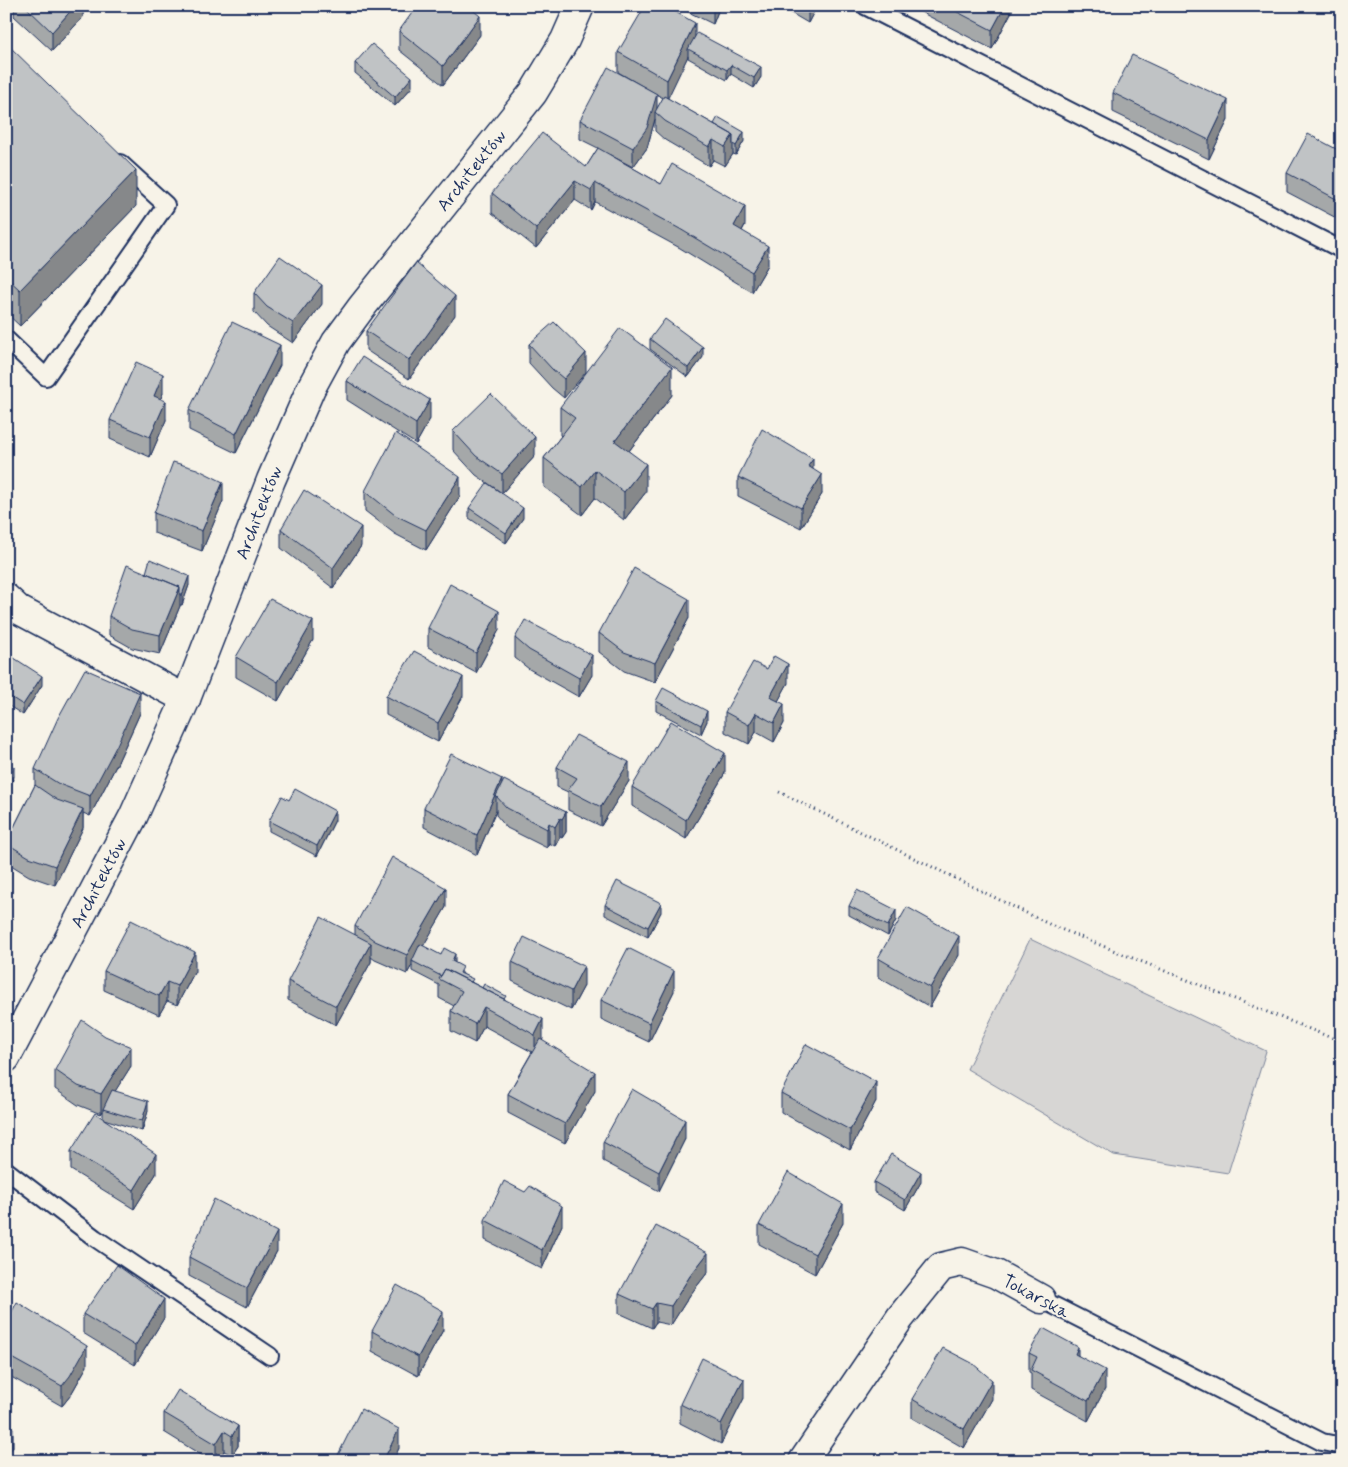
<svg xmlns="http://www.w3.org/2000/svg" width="1348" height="1467" viewBox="0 0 1348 1467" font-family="Mynerve,sans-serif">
	<rect width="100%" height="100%" fill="#f7f3e8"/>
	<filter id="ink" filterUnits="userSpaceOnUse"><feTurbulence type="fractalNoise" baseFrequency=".02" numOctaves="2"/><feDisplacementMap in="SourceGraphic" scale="10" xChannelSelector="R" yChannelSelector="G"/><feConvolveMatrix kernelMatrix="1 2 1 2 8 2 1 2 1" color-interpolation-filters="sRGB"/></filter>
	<g filter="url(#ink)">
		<path fill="#d7d6d4" stroke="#798299" d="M1030,939L1266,1051L1228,1173L1114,1155L967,1069Z"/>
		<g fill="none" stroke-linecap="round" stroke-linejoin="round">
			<g stroke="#1b2f5e" stroke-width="20">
				<path id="lane" d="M865,6L1342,250
					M6,339L46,377L166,205L120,163
					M6,1170L95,1238L270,1356
					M1041,1299L1322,1442L1342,1446"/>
			</g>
			<g stroke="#1b2f5e" stroke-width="31">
				<path id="street" d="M6,598L19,610L186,699
					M803,1461L900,1318L941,1267L962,1262L996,1274L1041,1299"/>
			</g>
			<g stroke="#1b2f5e" stroke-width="31">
				<g id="secondary">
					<path id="s1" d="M6,1058L133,817L186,699L271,480L311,388L336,342L361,308L533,93L565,40L580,6"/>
				</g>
			</g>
			<path stroke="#1b2f5e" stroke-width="3" stroke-dasharray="1 4" stroke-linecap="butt" d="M779,792L1053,926L1342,1042"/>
			<use href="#lane" stroke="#f7f3e8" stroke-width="16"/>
			<use href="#street" stroke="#f7f3e8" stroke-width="28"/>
			<use href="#secondary" stroke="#f7f3e8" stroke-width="28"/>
		</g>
		<path fill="#a5a8a9" stroke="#1b2f5e" d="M14,6H83V17L52,51L14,16Z
			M676,6H720L713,24Z
			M779,6H817L808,23Z
			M909,6H1012V11L992,49Z
			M399,31L480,35L443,85L399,50Z
			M695,37L761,77L754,88L731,74L727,80L688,58V56L667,98L744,141L736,155L733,154L725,166L713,160L709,166L665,140L655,131V119L647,148L633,167L610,155L661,184L745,225L742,231L768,265L752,292L680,248L595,202L591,210L575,200L536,248L492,213V193L586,167L598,148L580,139V120L657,109L663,98L618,72V52Z
			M6,43L136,206L20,326L6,313Z
			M355,63L412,87L395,106L355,73Z
			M1113,93L1228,120L1209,159L1113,112Z
			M1342,152V221L1287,192V173Z
			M254,293L322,304L293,343L267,326L254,312Z
			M455,315L409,379L366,350V331Z
			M650,339L703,357L688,377L650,349Z
			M529,344L586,353L564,398L552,388L529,363Z
			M280,365L236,453L189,430V410Z
			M347,381L430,419L416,444L347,400Z
			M163,393L161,399L166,420L150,457L110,439V420Z
			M672,395L629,451L646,492L624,520L595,498L582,515L544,487V458L561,436L560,435V407Z
			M453,431L535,456L502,493L476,475L453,450Z
			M813,469L822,494L801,528L738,496V477Z
			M365,491L460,496L426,550L395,534L365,511Z
			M223,501L202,551L154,533V513Z
			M469,508L523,518L506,543L469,518Z
			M281,529L361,546L333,588L281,548Z
			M146,573L189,585L182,605H180V606L160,654L132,648L109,635V616Z
			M689,618L655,682L624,671L599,652V633Z
			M428,628L499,630L476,673L428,647Z
			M515,638L592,675L579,697L529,669L515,658Z
			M313,640L278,701L236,677V657Z
			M6,664L42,685L23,715L6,704Z
			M788,683L778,701L784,723L774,742L756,732L749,744L725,732V712Z
			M386,696H463L438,742L386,715Z
			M656,701L707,721L701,734L656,711Z
			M140,713L117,764L90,816L83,813V828L55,885L29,876L6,862V843L35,785V769Z
			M557,767L629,781L601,826L568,810V792L557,787Z
			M725,773L686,839L632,806V787Z
			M502,785L566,812V832L562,838L560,837L555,846L549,843L547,848L507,828L496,815V811L477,855L424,827V808Z
			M289,800L335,820L317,856L269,831V821Z
			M605,905L661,912L648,937L605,915Z
			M849,906L896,920L888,936L849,915Z
			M446,907L423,946L455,963L463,974L473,983L506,1000L543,1039L542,1040L595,1091L565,1143L508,1113V1094L532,1052L484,1026L475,1043L451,1031V1011L454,1006L439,998V985L412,971V965L407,974L375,960L371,957V962L336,1025L288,1000V981L355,935V926Z
			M959,955L930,1007L878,977V958Z
			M512,962L584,986L571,1010L512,981Z
			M104,971H195L177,1005L167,1001L159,1015L104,990Z
			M674,991L649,1042L601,1019V1000Z
			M131,1066L115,1091L148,1111L142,1131L104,1119L156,1174L134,1209L71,1170V1151L103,1118V1111L101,1114L78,1105L55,1089V1070Z
			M781,1093L876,1101L850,1150L781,1112Z
			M685,1139L659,1191L603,1161V1142Z
			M874,1182H921L905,1210L874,1192Z
			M485,1220L562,1225L542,1269L485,1240Z
			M843,1223L815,1274L759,1244V1225Z
			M277,1251L247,1307L189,1276V1257Z
			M708,1272L690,1295L671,1325L656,1322L652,1328L619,1313V1294Z
			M83,1314L164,1318L135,1365L83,1333Z
			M6,1323L87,1366L70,1396L62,1406L6,1374Z
			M443,1330L418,1376L372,1351V1331Z
			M1029,1353L1078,1355L1105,1389L1088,1421L1031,1390V1373L1029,1372Z
			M744,1398L721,1444L680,1423V1404Z
			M912,1399H992L964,1448L912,1418Z
			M164,1413L238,1426V1446L232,1455L224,1451L218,1461H211L164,1432Z
			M399,1448L393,1461H338V1455Z"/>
		<path fill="#86888a" stroke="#1b2f5e" d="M75,6H83V17L52,51V32Z
			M713,6H720L713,24Z
			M808,6H817L808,23Z
			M1005,6H1012V11L992,49V30Z
			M480,16V35L443,85V66Z
			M695,23V42L688,49V56L667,100V80Z
			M731,65V74L727,80V70Z
			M761,67V77L754,88V78Z
			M412,77V87L395,106V97Z
			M657,94V113L655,112V119L647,148L633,167V148Z
			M1228,100V120L1209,159V140Z
			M744,132V141L736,155V146Z
			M733,135V154L725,166V147Z
			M713,140V160L709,166V147Z
			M136,170V206L20,326V290Z
			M575,181V200L536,248V229Z
			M595,183V202L591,210V190Z
			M745,206V225L734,245V226Z
			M768,246V265L752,292V272Z
			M322,285V304L293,343V323Z
			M455,296V315L409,379V360Z
			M280,345V365L236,453V434Z
			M703,347V357L688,377V368Z
			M586,353V372L564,398V379Z
			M672,367V395L615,469V441Z
			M163,374V393L154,415V396Z
			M430,400V419L416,444V424Z
			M166,401V420L150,457V437Z
			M535,437V456L502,493V474Z
			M813,459V478L808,466Z
			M646,464V492L624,520V492Z
			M595,470V498L582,515V487Z
			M822,475V494L801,528V508Z
			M460,477V496L426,550V530Z
			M223,482V501L202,551V531Z
			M523,508V518L506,543V533Z
			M361,527V546L333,588V568Z
			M189,576V585L182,605V595Z
			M180,587V606L160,654V635Z
			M689,599V618L655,682V663Z
			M499,611V630L476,673V653Z
			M313,621V640L278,701V682Z
			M592,655V675L579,697V678Z
			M788,664V683L770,716V697Z
			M42,676V685L23,715V705Z
			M463,677V696L438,742V723Z
			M140,693V713L117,764L90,816V796Z
			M784,704V723L774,742V723Z
			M707,711V721L701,734V725Z
			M756,713V732L749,744V725Z
			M725,753V773L686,839V820Z
			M629,762V781L601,826V807Z
			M14,767V777L6,794V785Z
			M502,779V798L496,796V811L477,855V835Z
			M83,809V828L55,885V866Z
			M335,811V820L317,856V846Z
			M566,812V832L562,838V819Z
			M560,818V837L555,846V827Z
			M549,823V843L547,848V829Z
			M446,888V907L414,962L412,961V965L407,974V955Z
			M661,903V912L648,937V927Z
			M896,910V920L888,936V926Z
			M959,936V955L930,1007V988Z
			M371,943V962L336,1025V1006Z
			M195,952V971L177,1005V986Z
			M455,954V963L452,961Z
			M584,966V986L571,1010V991Z
			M674,971V991L649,1042V1023Z
			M167,982V1001L159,1015V996Z
			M484,1007V1026L475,1043V1024Z
			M543,1019V1039L535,1054V1035Z
			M131,1047V1066L104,1109H103V1111L101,1114V1094Z
			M595,1072V1091L565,1143V1124Z
			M876,1082V1101L850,1150V1130Z
			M148,1101V1111L142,1131V1121Z
			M685,1120V1139L659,1191V1172Z
			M156,1154V1174L134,1209V1190Z
			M921,1172V1182L905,1210V1200Z
			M843,1204V1223L815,1274V1254Z
			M562,1206V1225L542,1269V1250Z
			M277,1232V1251L247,1307V1288Z
			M708,1253V1272L690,1295L671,1325V1306L690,1276Z
			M164,1299V1318L135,1365V1346Z
			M656,1303V1322L652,1328V1309Z
			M443,1311V1330L418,1376V1357Z
			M87,1346V1366L70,1396L62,1406V1386Z
			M1078,1347V1366L1075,1354Z
			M1105,1370V1389L1088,1421V1401Z
			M744,1379V1398L721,1444V1424Z
			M992,1380V1399L964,1448V1429Z
			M238,1426V1446L232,1455V1436Z
			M13,1428V1447L6,1457V1438Z
			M399,1429V1448L393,1461H383Z
			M224,1431V1451L218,1461H216V1444Z"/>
		<path fill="#c0c3c5" stroke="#1b2f5e" d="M25,6H75L52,32Z
			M417,6H468L480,16L443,66L399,31Z
			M645,6H665L695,23L667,80L618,52Z
			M946,6H1005L992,30Z
			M697,33L761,67L754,78L731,65L727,70L688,49Z
			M6,43L136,170L20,290L6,277Z
			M372,44L412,77L395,97L355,63Z
			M1132,55L1228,100L1209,140L1113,93Z
			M608,67L657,94L647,128L633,148L580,120Z
			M664,96L733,135L725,147L713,140L709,147L665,121L655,112Z
			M718,117L744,132L736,146L733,144V135L714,124Z
			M542,133L586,167L598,148L661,184L672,164L745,206L734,226L768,246L752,272L680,229L595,183L591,190L575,181L536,229L492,193Z
			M1308,134L1342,152V202L1287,173Z
			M280,256L322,285L293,323L267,307L254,293Z
			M416,263L455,296L409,360L366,331Z
			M665,319L703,347L688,368L650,339Z
			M232,322L280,345L236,434L189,410Z
			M554,322L586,353L564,379L552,369L529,344Z
			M620,328L672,367L615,441L646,464L624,492L595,470L582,487L544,458L575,418L560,407Z
			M362,357L430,400L416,424L347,381Z
			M136,362L163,374L154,396L166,401L150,437L110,420Z
			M491,394L535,437L502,474L476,456L453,431Z
			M762,429L813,459L808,466L822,475L801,508L738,477Z
			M396,433L460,477L426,530L395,515L365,491Z
			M173,462L197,469L223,482L202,531L154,513Z
			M487,483L523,508L506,533L469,508Z
			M304,490L361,527L333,568L281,529Z
			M150,559L189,576L182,595H180V587L146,573Z
			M127,565L180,587L160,635L132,629L109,616Z
			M634,568L689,599L655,663L624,652L599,633Z
			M450,584L499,611L476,653L428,628Z
			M270,599L313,621L278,682L236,657Z
			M525,620L592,655L579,678L529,650L515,638Z
			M414,651L463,677L438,723L386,696Z
			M11,656L42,676L23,705L6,694V664Z
			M774,656L788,664L770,697L784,704L774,723L756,713L749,725L725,712L753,662L767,669Z
			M85,669L140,693L117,745L90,796L59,784L35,769L58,718Z
			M663,688L707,711L701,725L656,701Z
			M671,721L725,753L686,820L632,787Z
			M576,735L629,762L601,807L568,790L577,778L557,767Z
			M451,754L502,779L477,835L424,808Z
			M6,763L14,767L6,785Z
			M504,780L566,812L562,819L560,818L555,827L549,823L547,829L507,808L496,796Z
			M35,785L57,800L83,809L55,866L29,857L6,843Z
			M295,789L335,811L317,846L269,821L282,796L289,800Z
			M392,857L446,888L407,955L375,941L355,926Z
			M617,881L661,903L648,927L605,905Z
			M857,890L896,910L888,926L849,906Z
			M907,907L959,936L930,988L878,958Z
			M321,917L371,943L336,1006L288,981Z
			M131,920L195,952L177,986L167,982L159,996L104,971Z
			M524,937L584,966L571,991L512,962Z
			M420,944L441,955L444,948L455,954L452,961L463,967L460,973L473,979L471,982L445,969L441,976L412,961Z
			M628,948L674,971L649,1023L601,1000Z
			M445,969L543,1019L535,1035L484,1007L475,1024L451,1011L462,991L439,979Z
			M484,984L506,996L504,999L482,988Z
			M82,1020L105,1036L131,1047L101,1094L78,1086L55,1070Z
			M540,1039L595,1072L565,1124L508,1094Z
			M806,1044L876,1082L850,1130L781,1093Z
			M632,1089L685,1120L659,1172L603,1142Z
			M112,1090L148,1101L142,1121L103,1109Z
			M95,1113L156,1154L134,1190L71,1151Z
			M891,1154L921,1172L905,1200L874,1182Z
			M788,1172L843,1204L815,1254L759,1225Z
			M504,1181L525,1192L530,1186L562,1206L542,1250L485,1220Z
			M214,1199L277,1232L247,1288L189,1257Z
			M656,1226L708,1253L690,1276L671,1306L656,1303L652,1309L619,1294Z
			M117,1265L164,1299L135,1346L83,1314Z
			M397,1285L443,1311L418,1357L372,1331Z
			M17,1302L87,1346L70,1376L62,1386L6,1355V1323Z
			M1043,1328L1078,1347L1075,1354L1105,1370L1088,1401L1031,1370L1037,1357L1029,1353Z
			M943,1348L972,1363L992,1380L964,1429L912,1399Z
			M702,1358L744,1379L721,1424L680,1404Z
			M178,1390L238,1426L232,1436L224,1431L216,1444L164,1413Z
			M361,1409L399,1429L383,1461H348L338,1455Z
			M6,1423L13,1428L6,1438Z
			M165,1457L174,1461H163Z
			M885,1457L897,1461H884Z"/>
	</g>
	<g text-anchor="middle" stroke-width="4" stroke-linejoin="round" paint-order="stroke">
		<g font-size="18" fill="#1b2f5e" stroke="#f7f3e8">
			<text dy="6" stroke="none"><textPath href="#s1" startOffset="1008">Architektów</textPath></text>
			<text dy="6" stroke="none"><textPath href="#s1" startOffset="602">Architektów</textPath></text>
			<text dy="6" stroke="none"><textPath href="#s1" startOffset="198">Architektów</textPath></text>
			<text transform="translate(1036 1296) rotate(28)" y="6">Tokarska</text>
		</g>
	</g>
	<rect width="1348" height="1467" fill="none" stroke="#f7f3e8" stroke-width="25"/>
	<rect x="12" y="12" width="1323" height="1442" fill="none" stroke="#1b2f5e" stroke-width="2" filter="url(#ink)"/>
</svg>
